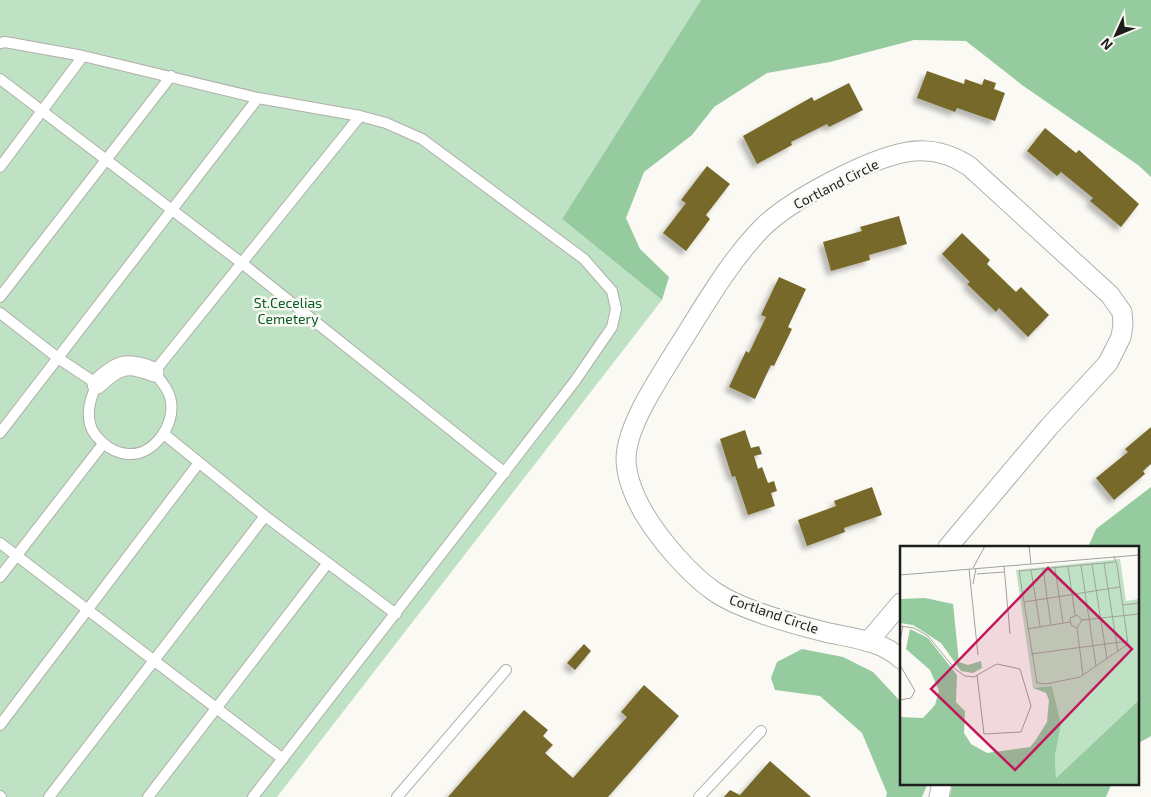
<svg xmlns="http://www.w3.org/2000/svg" width="1151" height="797" viewBox="0 0 1151 797" font-family="'Exo 2',sans-serif">
	<defs>
		<filter id="shadow"><feDropShadow dx="-4.5" dy="4.5" stdDeviation="2.5" flood-color="#0004"/></filter>
	</defs>
	<rect width="100%" height="100%" fill="#faf9f4"/>
	<path fill="#bfe2c5" d="M0,0H701L562,219L662,300L277,797H0Z"/>
	<path fill="#95cb9f" d="M701,0H1151V177L1138,165L1022,85L966,41L914,40L830,62L767,73L714,107L692,135L644,172L626,218L640,249L669,277L662,300L562,219Z
		M1151,487V736L1137,744V547H1088L1096,529Z
		M802,649L843,657L873,672L901,702V783H928L922,797H886L887,793L862,733L820,696L775,690L771,678L777,662Z
		M953,783H1112L1106,797H950Z"/>
	<path fill="#76692a" filter="url(#shadow)" d="M927,71L964,84L965,79L982,85L984,79L996,83L994,89L1005,93L995,121L957,108L955,112L917,98Z
		M849,83L863,110L829,127L827,124L791,142L792,145L757,164L743,136L812,97L814,101Z
		M1045,128L1076,153L1079,150L1139,204L1121,227L1090,201L1093,198L1061,172L1057,176L1027,151Z
		M707,166L730,184L706,215L710,219L686,251L663,233L686,203L681,200Z
		M899,216L907,244L869,255L870,260L831,271L823,242L862,231L860,227Z
		M962,233L990,260L987,264L1016,292L1021,287L1049,315L1028,337L999,308L996,312L967,284L970,282L942,254Z
		M779,277L806,289L788,327L792,329L774,366L771,365L755,399L729,387L746,351L749,353L766,317L761,315Z
		M1151,427V464L1143,471L1145,474L1114,500L1096,478L1128,452L1125,449Z
		M745,430L751,448L759,446L762,454L754,456L758,469L762,467L768,483L774,481L777,491L771,493L775,506L748,515L735,476L732,477L720,439Z
		M872,487L882,515L844,528L845,532L807,546L798,520L836,506L834,501Z
		M584,644L591,651L575,670L567,663Z
		M644,685L679,716L608,797H448L524,710L548,730L543,736L553,745L545,753L573,778L627,717L621,712Z
		M770,761L811,797H724L730,790L740,795Z"/>
	<g fill="none" stroke-linecap="round" stroke-linejoin="round">
		<g stroke="#b0afaa" stroke-width="12">
			<path id="service" d="M0,43L5,42L83,56L258,98L360,116L386,123L422,139L584,259L612,291L616,309L612,327L575,381L253,797
				M0,79L243,264L505,473
				M0,167L83,56
				M0,297L171,76
				M0,313L58,358L97,384C92,395 88,405 89,417C89,435 110,453 128,454C153,456 175,426 171,402C170,391 161,381 154,372L360,116
				M0,433L258,98
				M164,434L265,516L396,614
				M0,543L283,759
				M0,577L103,444
				M0,725L198,464
				M0,796L1,797
				M49,797L265,516
				M148,797L327,564
				M397,797L506,670
				M699,797L761,731"/>
		</g>
		<g stroke="#b0afaa" stroke-width="21">
			<path id="minor" d="M97,384C118,364 127,361 154,372
				M868,642L901,603
				M901,659C881,640 851,638 825,632C793,624 741,610 715,592C690,575 661,541 645,515C635,498 626,477 626,458C627,425 658,380 675,352C702,310 727,264 762,228C790,200 868,159 907,152C929,148 951,154 969,166L1110,295L1122,312L1123,324L1121,337L1108,363L1049,427L948,547
				M939,797L942,783"/>
		</g>
		<use href="#service" stroke="#fff" stroke-width="10"/>
		<use href="#minor" stroke="#fff" stroke-width="19"/>
	</g>
	<g text-anchor="middle" stroke-width="5" stroke-linejoin="round" paint-order="stroke">
		<g font-size="14" fill="#1d1d1b" stroke="#faf9f4">
			<text transform="translate(836 184) rotate(-27)" y="5">Cortland Circle</text>
			<text transform="translate(774 614) rotate(19)" y="5">Cortland Circle</text>
		</g>
		<g font-size="14" fill="#065e29" stroke="#faf9f4">
			<text x="288" y="308">St.Cecelias<tspan x="288" dy="16">Cemetery</tspan></text>
		</g>
	</g>
	<g transform="translate(900 546)">
		<rect width="239" height="239" fill="#faf9f4"/>
		<path d="M220,13L226,55L239,53V154L156,232L155,210L161,178L152,140L133,142L116,24Z" fill="#bfe2c5"/>
		<path d="M25,52L53,58L59,116L68,119L81,115L82,122L73,127L61,125L41,97L13,79L0,77V53ZM10,83L28,92L57,129L56,156L65,165L64,187L71,198L87,207L130,201L135,195L147,176L149,154L146,147L133,142L152,140L161,178L155,210L156,232L239,154V238H0V171L23,172L35,159L39,145L30,124L6,103Z" fill="#95cb9f"/>
		<path fill="none" stroke="#a2a19d" stroke-width="1" d="M129,0L131,18M214,10L217,19L228,98L180,131L146,138L137,137L119,25L215,16M204,17L218,106M192,18L207,113M181,19L196,120M104,20L110,88M168,21L175,69M73,22L85,0M155,22L163,77M69,23L78,109M143,23L151,79M131,24L140,80M77,28L104,26M0,29L239,9M73,38L76,22M124,56L220,41M223,59L239,57M182,74L177,82L183,129M182,74L239,68M0,80L14,82L28,90L55,123L65,130L74,131L93,120L97,118L120,123L131,160L121,186L84,188L77,129M177,82L171,79L170,72L177,69L182,74M127,83L170,76M0,96L3,80M131,108L228,95M0,119L15,145L11,152L0,154"/>
		<path fill="#c2185b" fill-opacity="0.15" stroke="#c2185b" stroke-width="2.5" d="M148,22L232,103L115,224L31,143Z"/>
		<rect width="239" height="239" fill="none" stroke="#1d1d1b" stroke-width="2.5"/>
	</g>
	<g transform="translate(1116 35) rotate(226)" stroke="#faf9f4" stroke-width="4" paint-order="stroke">
	<path d="M0-4L9 19L0 12L-9 19Z" fill="#1d1d1b"/>
	<text y="-8" font-size="14" font-weight="bold" text-anchor="middle" fill="#1d1d1b">N</text>
	</g>
</svg>
